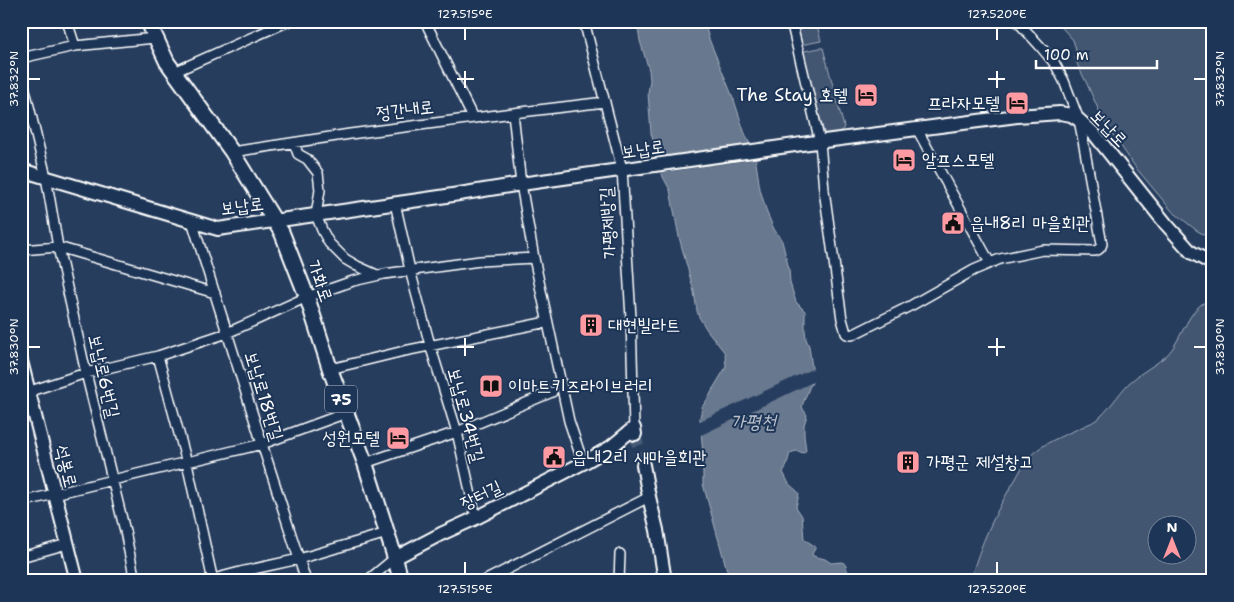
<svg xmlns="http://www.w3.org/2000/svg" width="1234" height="602" viewBox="0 0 1234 602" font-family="'Shantell Sans','Poor Story',sans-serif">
	<rect width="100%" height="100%" fill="#263d5e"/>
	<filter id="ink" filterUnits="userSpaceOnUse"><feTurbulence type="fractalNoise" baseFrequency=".02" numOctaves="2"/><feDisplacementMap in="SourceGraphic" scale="10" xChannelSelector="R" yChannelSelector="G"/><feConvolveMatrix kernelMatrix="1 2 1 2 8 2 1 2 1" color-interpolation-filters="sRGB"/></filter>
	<g filter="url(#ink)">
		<path fill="#425672" stroke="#a0aab8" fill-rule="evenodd" d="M793,21H816L821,41L801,45Z
			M1056,21H1213V240L1196,230L1172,211L1136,168L1103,120L1087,84L1078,66L1075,57L1076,49L1073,40Z
			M820,48H823L844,127C840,135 833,135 825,136L802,53L804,51Z
			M1213,299V581H970C980,545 995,512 1015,480C1019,473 1024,464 1029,457C1044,442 1063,436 1082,427C1086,425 1092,423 1096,420C1107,413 1118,394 1129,383C1140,373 1154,366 1166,356C1183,340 1188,304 1213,299ZM1186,524V554H1156V524Z"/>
		<path fill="#67788e" stroke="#a4aebb" d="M637,21H704L709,39L734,100L744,131L755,156L760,189L767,213L774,229L782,241L789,269L790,283L796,302L805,311V330L806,339L809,346L813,375V381L809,388L802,406L803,409L807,415L804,425V436L806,450L804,453L796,451L790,453L786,467L783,472L789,484L797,491L799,494L796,507L802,516L804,539L816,547L812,554L813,556L825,559L831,563L843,562L846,566L850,581H730L703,484V455L700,418L702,407L709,397L714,387L726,367L725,353L707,330L699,317L697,311L694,292L679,237L670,190L663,177L651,133L648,93L650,80L649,70L640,41Z"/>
		<path fill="#263d5e" d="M752,144L758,159L659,173L655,158Z
			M814,368L816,375L815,381L699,436L698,422Z"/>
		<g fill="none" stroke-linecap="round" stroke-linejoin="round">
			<path stroke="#475a76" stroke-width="12" stroke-dasharray="12 6" stroke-linecap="butt" d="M635,434L643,465"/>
			<g stroke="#fff" stroke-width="12">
				<path id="street" d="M67,21L75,46
					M425,21L473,118
					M584,21L622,169L631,318L634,428
					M791,21L820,142L824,190L842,319L846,333L847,334L852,335L912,305L974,270L1000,259L1043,250L1095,251C1099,250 1101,248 1102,244L1082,135L1079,120L1064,81L1055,64L1040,46L1017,21
					M21,58L75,46L155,38
					M174,72L289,21
					M21,73L46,177L58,247L86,373L125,531L135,581
					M513,113L605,102
					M917,129L990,263
					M294,143L298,154L307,159L318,173L320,190L316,215L322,230L329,243L345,259L357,266L377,275
					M232,152L350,134L513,113L521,184L534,258L569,421L583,463
					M395,203L410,270L430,345L457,432L476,518
					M192,221L262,444L306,581
					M21,250L58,247L215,293
					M158,356L187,463L213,581
					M330,369L404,351L547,322
					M21,394L86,373L158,356L227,333L307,297L353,281L384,274L480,261L534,258
					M365,463L457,432L552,392
					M21,502L262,444L346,413
					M21,557L67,544
					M206,581L240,572L299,559L387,533
					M367,581L395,558
					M484,581L649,497
					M619,581L620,554"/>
			</g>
			<g stroke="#fff" stroke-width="16">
				<path id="secondary" d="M21,170L218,229L440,197L521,184L809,143L1017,116L1060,113L1071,115L1079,120L1095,135L1166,224L1191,252L1213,264
					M21,361L77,581
					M643,465L649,497L657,530L665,581
					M395,558L441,534L476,518L583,463L611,447L634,428L635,434"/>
			</g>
			<g stroke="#fff" stroke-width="18">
				<path id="primary" d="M148,21L167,62L232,152L282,233L307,297L330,369L365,463L395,558L401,581"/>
			</g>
			<use href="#street" stroke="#1d3557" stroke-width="9"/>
			<use href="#secondary" stroke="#1d3557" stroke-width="12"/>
			<use href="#primary" stroke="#1d3557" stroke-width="14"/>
		</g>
	</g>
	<path fill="none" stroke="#fff" stroke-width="2" d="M465,28V40M997,28V40M465,71V88M997,71V88M28,79H40M457,79H474M988,79H1005M1194,79H1206M465,338V356M997,338V356M28,347H40M457,347H474M988,347H1005M1194,347H1206M465,562V574M997,562V574"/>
	<defs>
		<g id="hotel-square" transform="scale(1.25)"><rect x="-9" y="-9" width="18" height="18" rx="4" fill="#ff9aa2" stroke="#1d3557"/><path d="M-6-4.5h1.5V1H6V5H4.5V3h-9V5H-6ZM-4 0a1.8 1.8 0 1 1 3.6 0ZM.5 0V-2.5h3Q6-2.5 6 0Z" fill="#111"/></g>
		<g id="civic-square" transform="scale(1.25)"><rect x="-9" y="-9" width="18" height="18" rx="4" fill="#ff9aa2" stroke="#1d3557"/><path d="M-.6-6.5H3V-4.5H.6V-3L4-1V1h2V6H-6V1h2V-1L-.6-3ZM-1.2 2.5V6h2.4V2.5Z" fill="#111"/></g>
		<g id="building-square" transform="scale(1.25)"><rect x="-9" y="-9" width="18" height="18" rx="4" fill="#ff9aa2" stroke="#1d3557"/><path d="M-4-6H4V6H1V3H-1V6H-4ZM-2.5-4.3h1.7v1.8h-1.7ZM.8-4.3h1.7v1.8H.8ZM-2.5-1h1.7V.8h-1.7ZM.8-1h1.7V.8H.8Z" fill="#111"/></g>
		<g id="library-square" transform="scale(1.25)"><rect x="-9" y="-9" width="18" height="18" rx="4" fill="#ff9aa2" stroke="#1d3557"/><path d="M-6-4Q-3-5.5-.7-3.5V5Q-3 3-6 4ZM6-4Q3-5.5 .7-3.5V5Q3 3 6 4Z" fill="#111"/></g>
	</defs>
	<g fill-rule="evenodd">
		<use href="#hotel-square" x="866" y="95"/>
		<use href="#hotel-square" x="1017" y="103"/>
		<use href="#hotel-square" x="904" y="160"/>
		<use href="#civic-square" x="953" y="223"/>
		<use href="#building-square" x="591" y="325"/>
		<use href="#library-square" x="491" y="386"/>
		<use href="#hotel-square" x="398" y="438"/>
		<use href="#civic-square" x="554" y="457"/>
		<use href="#building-square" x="908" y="462"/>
	</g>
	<g text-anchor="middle" stroke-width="4" stroke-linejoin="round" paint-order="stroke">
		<rect fill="#1d3557" stroke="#bbc2cd" stroke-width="1" x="325" y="385.5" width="32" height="27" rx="4"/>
		<g font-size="16" font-weight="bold" fill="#fff">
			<text x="341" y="405">75</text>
		</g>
		<g font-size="18" fill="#fff" stroke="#1d3557" text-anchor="start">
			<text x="848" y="101" text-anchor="end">The Stay 호텔</text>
			<text x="1000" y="109" text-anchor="end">프라자모텔</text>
			<text x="922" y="166">알프스모텔</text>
			<text x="970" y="229">읍내8리 마을회관</text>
			<text x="608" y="331">대현빌라트</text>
			<text x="508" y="392">이마트키즈라이브러리</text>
			<text x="380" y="444" text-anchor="end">성원모텔</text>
			<text x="572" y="463">읍내2리 새마을회관</text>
			<text x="926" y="468">가평군 제설창고</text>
		</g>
		<g font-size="18" fill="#fff" stroke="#1d3557">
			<text transform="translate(405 110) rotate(-7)" y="6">정간내로</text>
			<text transform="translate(1109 128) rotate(46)" y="6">보납로</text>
			<text transform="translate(643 149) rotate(-8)" y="6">보납로</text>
			<text transform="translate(242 206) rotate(-7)" y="6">보납로</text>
			<text transform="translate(608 223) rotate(-93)" y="6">가평제방길</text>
			<text transform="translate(320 281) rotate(70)" y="6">가화로</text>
			<text transform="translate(104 376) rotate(77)" y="6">보납로6번길</text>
			<text transform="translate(264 396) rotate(73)" y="6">보납로18번길</text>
			<text transform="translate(466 415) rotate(75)" y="6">보납로34번길</text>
			<text transform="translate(66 466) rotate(76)" y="6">석봉로</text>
			<text transform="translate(481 495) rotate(-26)" y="6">장터길</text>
		</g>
		<g font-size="19" font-style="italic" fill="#bbc2cc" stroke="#1d3557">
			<text x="753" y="428">가평천</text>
		</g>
	</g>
	<rect width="1234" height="602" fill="none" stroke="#1d3557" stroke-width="55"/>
	<g transform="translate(1172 540)"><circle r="24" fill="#1d3557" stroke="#77869a"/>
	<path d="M0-4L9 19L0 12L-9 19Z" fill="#ff9aa2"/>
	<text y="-8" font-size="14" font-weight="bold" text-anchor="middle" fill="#ffffff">N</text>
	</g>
	<path d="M1036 60v8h121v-8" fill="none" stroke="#ffffff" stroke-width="2.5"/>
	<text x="1044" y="60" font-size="15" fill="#ffffff" stroke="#1d3557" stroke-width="4" paint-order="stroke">100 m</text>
	<rect x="28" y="28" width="1178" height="546" fill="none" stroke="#fff" stroke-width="2"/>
	<g font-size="12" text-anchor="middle" fill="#fff">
		<text x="465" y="18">127.515°E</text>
		<text x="997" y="18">127.520°E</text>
		<text transform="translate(14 79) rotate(-90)" y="4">37.832°N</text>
		<text transform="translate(1220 79) rotate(-90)" y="4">37.832°N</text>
		<text transform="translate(14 347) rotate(-90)" y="4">37.830°N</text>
		<text transform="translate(1220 347) rotate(-90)" y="4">37.830°N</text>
		<text x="465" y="593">127.515°E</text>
		<text x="997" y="593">127.520°E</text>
	</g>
</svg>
